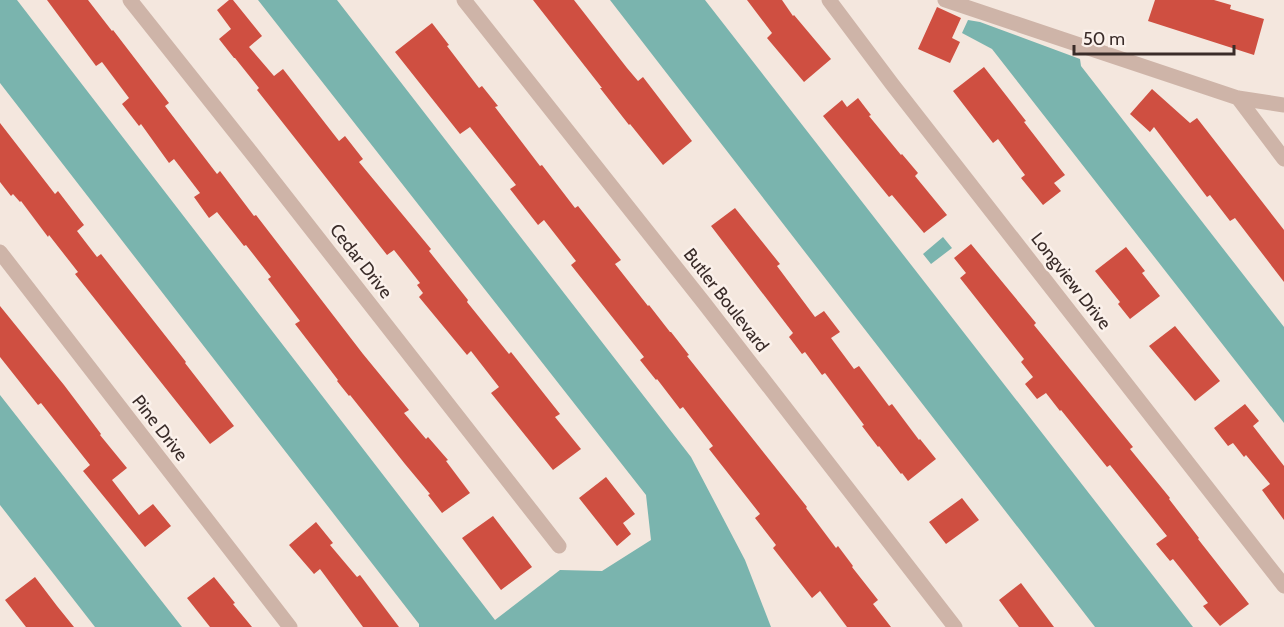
<svg xmlns="http://www.w3.org/2000/svg" width="1284" height="627" viewBox="0 0 1284 627" font-family="Cabin,sans-serif">
	<rect width="100%" height="100%" fill="#f4e7de"/>
	<path fill="#7ab4ae" d="M0,0H17L495,620L560,570L602,571L651,540L646,495L258,0H337L691,457L745,560L771,627H419V624L0,83Z
		M610,0H705L1193,627H1095Z
		M968,20L980,22L1080,59L1081,66L1284,327V423L992,49L962,33Z
		M943,237L952,248L931,264L923,254Z
		M0,395L182,627H95L0,505Z"/>
	<path fill="#cf4f41" d="M47,0H88L112,31L113,30L169,103L165,106L217,174L220,171L254,216L256,215L363,354L409,410L404,413L426,439L428,437L448,460L446,461L470,493L442,513L428,495L430,494L405,464L350,395L349,396L337,381L338,380L295,324L300,321L268,279L271,277L246,245L244,246L217,212L209,218L194,197L200,193L174,159L169,163L141,124L139,126L122,104L129,98L102,62L96,66Z
		M229,0H233L262,36L249,47L274,76L283,69L339,141L345,136L363,159L359,162L431,249L429,251L468,300L467,302L509,354L511,352L560,414L555,417L581,449L553,470L491,393L499,387L471,351L467,355L419,297L423,293L417,285L420,283L394,250L387,255L257,90L259,88L235,58H234L219,39L231,29L217,10Z
		M533,0H574L627,68L638,81L643,77L692,141L663,165L630,124L629,125L600,88H602Z
		M747,0H782L793,16L794,15L831,59L804,82L767,38L772,33Z
		M1155,0H1214L1231,5L1230,9L1264,19L1254,55L1148,21Z
		M937,7L961,18L952,38L960,42L950,63L918,49Z
		M432,23L449,45L447,46L479,88L482,86L498,106L495,107L540,166L542,165L575,208L578,206L621,260L615,264L648,306L649,305L670,332H671L689,355L687,356L807,507L806,508L836,548L838,546L853,566L852,567L878,600L873,604L891,627H847L820,591L812,598L773,548L776,545L755,518L760,514L709,449L713,446L683,407L680,409L657,379L656,380L640,360L644,357L571,265L576,261L544,220L538,225L510,189L516,185L470,127L460,134L395,52Z
		M984,67L1026,121L1024,122L1065,175L1054,183L1061,191L1043,205L1021,178L1025,175L998,139L993,143L953,91Z
		M1152,89L1190,123L1197,118L1284,230V282L1235,218L1230,221L1210,195L1207,197L1154,127L1150,132L1130,114Z
		M858,98L871,115L869,116L901,155L902,154L918,173L915,176L947,215L924,233L892,195L889,197L823,116L842,100L847,107Z
		M0,123L55,194L58,191L84,225L77,231L97,257L101,254L186,362L185,363L234,426L210,444L75,274L78,272L49,235L48,237L21,201L20,202L13,194L11,196L0,182Z
		M735,208L780,264L777,266L815,317L824,311L840,332L831,338L854,369L859,366L889,406L892,404L919,440L920,439L936,459L908,481L902,473L901,474L879,446L878,447L862,426L864,425L825,373L822,375L805,352L802,354L789,337L793,333L711,226Z
		M971,244L1036,323L1034,325L1133,447L1130,449L1170,498L1169,499L1199,538L1198,539L1249,604L1220,626L1203,606L1208,603L1173,559L1170,561L1156,544L1167,536L1110,465L1107,467L1061,410L1060,411L1046,393L1037,399L1025,384L1033,377L1021,362L1024,359L960,278L966,273L954,258Z
		M1126,247L1145,271L1142,273L1160,296L1130,319L1118,304L1120,302L1095,271Z
		M0,306L64,385L101,434L100,435L127,468L112,480L139,515L153,504L171,526L145,547L83,471L90,465L41,403L38,405L0,357Z
		M1175,326L1220,381L1195,401L1149,346Z
		M1245,404L1259,421L1253,426L1284,466V520L1262,490L1270,484L1246,455L1244,457L1233,443L1228,446L1214,428Z
		M606,477L635,514L623,523L631,534L617,546L579,498Z
		M962,498L979,520L946,544L929,522Z
		M493,516L532,567L501,590L462,538Z
		M316,522L333,543L330,545L357,577L360,575L399,627H363L320,569L314,574L289,545Z
		M35,577L57,606L74,627H26L5,600Z
		M214,577L235,603L233,604L252,627H210L187,598Z
		M1021,583L1054,627H1019L999,600Z"/>
	<g fill="none" stroke-linecap="round" stroke-linejoin="round">
		<path stroke="#ceb4a8" stroke-width="15" d="M130,0L250,151L559,546
			M829,0L892,84L1284,586
			M945,0L1238,98L1284,105
			M1238,98L1284,159
			M0,252L290,627"/>
		<path stroke="#ceb4a8" stroke-width="15" d="M464,0L704,303L955,627"/>
	</g>
	<g text-anchor="middle" stroke-width="5" stroke-linejoin="round" paint-order="stroke">
		<g font-size="18" fill="#3a2c29" stroke="#fbf1eb">
			<text transform="translate(361 261) rotate(52)" y="6">Cedar Drive</text>
			<text transform="translate(1071 281) rotate(52)" y="6">Longview Drive</text>
			<text transform="translate(726 300) rotate(52)" y="6">Butler Boulevard</text>
			<text transform="translate(160 428) rotate(52)" y="6">Pine Drive</text>
		</g>
	</g>
	<path d="M1074 45v9h160v-9" fill="none" stroke="#3a2c29" stroke-width="3"/>
	<text x="1083" y="45" font-size="18" fill="#3a2c29" stroke="#fbf1eb" stroke-width="4.5" paint-order="stroke">50 m</text>
</svg>
